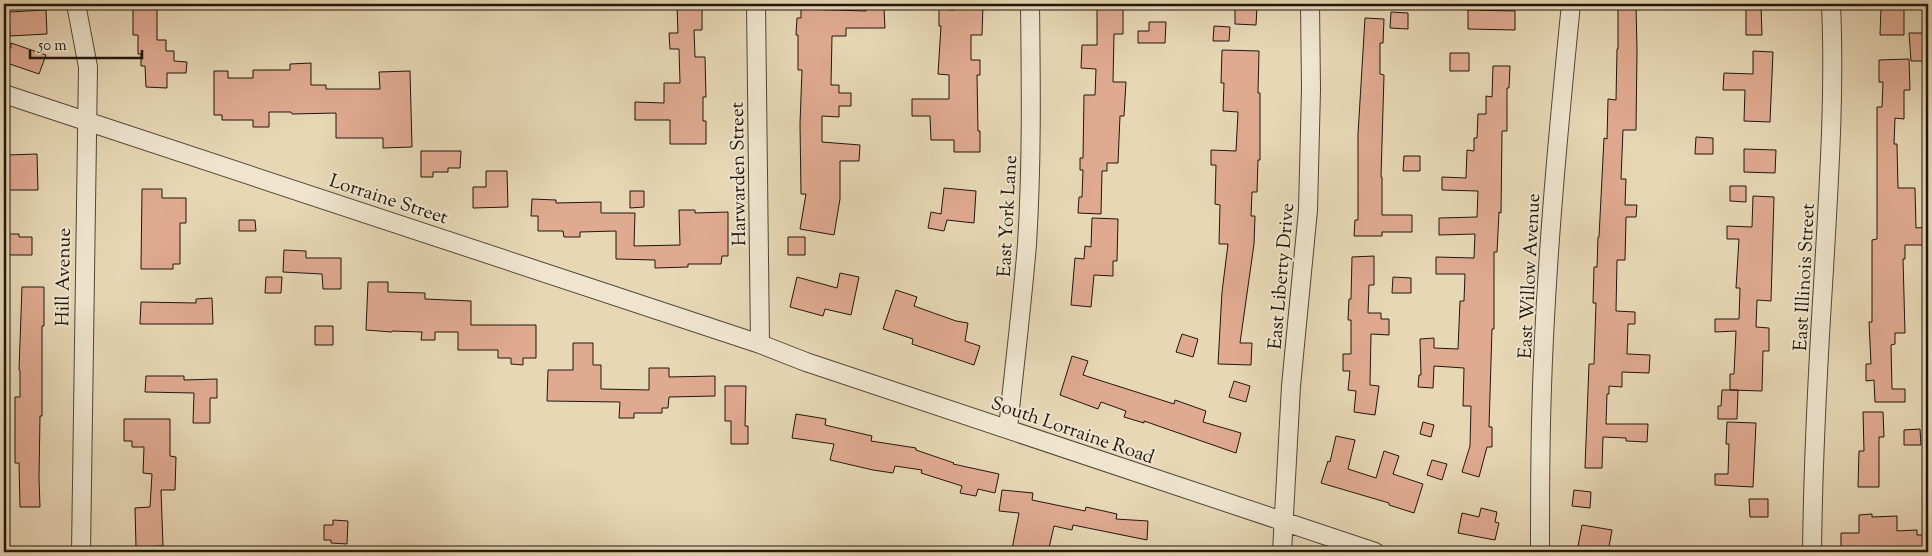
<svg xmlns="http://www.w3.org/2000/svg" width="1932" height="556" viewBox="0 0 1932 556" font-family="'Sorts Mill Goudy',serif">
	<rect width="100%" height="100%" fill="#e7d7b5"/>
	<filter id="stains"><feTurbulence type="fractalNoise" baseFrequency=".004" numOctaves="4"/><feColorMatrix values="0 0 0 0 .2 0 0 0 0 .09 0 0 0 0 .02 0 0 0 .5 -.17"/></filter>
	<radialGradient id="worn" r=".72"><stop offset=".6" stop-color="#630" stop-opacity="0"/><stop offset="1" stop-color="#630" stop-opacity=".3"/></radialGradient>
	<path fill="#e0aa91" stroke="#21160d" d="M954,4H983L982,35H971V60H980V75H977L978,131H980V152H954V140H931L930,116H912V99H949V75L938,74L941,26H939V9L954,10Z
		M1097,4H1123V34H1114L1113,82H1126L1124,116H1120L1118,163H1107V171H1102L1101,214L1078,213L1079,197H1082L1083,170H1080V158H1083L1084,95H1095L1096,69L1081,68L1082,45H1097Z
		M1636,5L1637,50L1636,130H1623L1621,179H1626L1625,205H1637L1636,217H1626L1625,260H1617L1616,311L1635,312V324H1628L1627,354L1650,355L1649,373L1622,372V387L1609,386V394H1607L1606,424H1648L1647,442L1626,441V438L1603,437L1602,468H1585L1589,364H1594L1596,303H1593L1594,267H1597L1598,237H1599L1604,138L1607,139L1608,99L1616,100L1617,49H1618V6Z
		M677,6H702V30H694L695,57H705L706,97H703V121H706V144H670V120H635V102L664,103V83H680L679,49H670L669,33H678Z
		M1235,6L1257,7L1256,25L1235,24Z
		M1761,6L1762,35H1746V7Z
		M133,7H157V40H166V51H174V61L187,62L186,73H167V88L146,87L145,66H141V54H138V35H133Z
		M1881,7H1904V35H1880Z
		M801,9L866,11V9H884L885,28H846V36H832L831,85H839V93H851V106H839V117L822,116V142L860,145L859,161H840V199L834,235L800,229L806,194H801L800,124L802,70H798V35H796L797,18H801Z
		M46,10L47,34L10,36L9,12Z
		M1468,10L1515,11V30L1468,29Z
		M1391,12L1408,13V29L1390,28Z
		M1365,18L1384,19L1383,43H1380V74L1384,75L1381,177H1382V215H1412V232H1382V236H1354L1355,220H1358V134Z
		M1149,22H1166L1165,43H1138V31H1149Z
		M1214,26L1230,27L1229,41H1213Z
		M1909,33H1928V47H1926V61H1911Z
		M11,43L46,55L39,74L4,62V46L11,48Z
		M1222,50L1259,51L1258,93H1260V160H1258L1257,192H1252L1251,216H1255L1254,244L1240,343H1252L1251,365L1218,364L1222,292L1228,244H1219L1220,205L1215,204L1216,165H1211V150L1236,151L1238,112L1223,111L1224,83H1221Z
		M1753,51L1773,52L1770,122L1744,121L1745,90H1723L1724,73L1753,74Z
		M1450,53H1469V71H1450Z
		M1909,59L1910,90H1904V119L1895,118L1894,144H1897L1898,188H1915L1916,228L1928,227V245H1905V259H1903L1905,333H1895V344L1891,345L1892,389H1905V402H1875L1874,380L1866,381V364H1871L1869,322H1872V240L1877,239V107H1882L1883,82H1879V60Z
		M311,63V85H326V89H380L379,72L410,71L412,147L383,148V138H336V113L292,114L291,112H269V127H253V120H222V115H214V71H228V78H253V70H290V64Z
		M1493,66H1510L1509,88H1507V131H1502L1501,213L1499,212L1497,252H1494V329H1492L1489,427H1492V447H1487L1479,477L1462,472L1470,446L1471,406H1463L1464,368L1434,366L1433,388L1418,387L1419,375H1421L1420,339L1434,338V348L1458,349L1460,301H1464L1465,274H1436V257L1474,258L1475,234L1439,235V218L1477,217L1478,191L1442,190V177L1466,178L1467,150L1474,151V138H1477L1478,114H1486V96L1492,97Z
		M1696,137L1713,138V154H1695Z
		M1744,149L1776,150L1775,173L1744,172Z
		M421,151H461L460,168H448V172H433V177H421Z
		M37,154L38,190H8L7,155Z
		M1404,156H1420V171H1403Z
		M486,171H507L508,207L473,208V187H486Z
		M1730,186H1746V202L1730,201Z
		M944,188L976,191L974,223L947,220L944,231L928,228L931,212L941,214Z
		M142,189H162V198H186V223H180V264H173V269H141Z
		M630,191H644V207L630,208Z
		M1753,196L1774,197L1771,301L1757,300L1756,327L1769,328V351H1763L1762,391L1730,390V374H1734L1736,331L1715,332V319H1739L1740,288H1736L1739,239H1727V226L1752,227Z
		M532,199L556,200V203L601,202V213H635L634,246L680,245L679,210H695V213L728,212V256H722L721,264H688V267L655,268V260L616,259V231L580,232V237H564L563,231H538V216H531Z
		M1092,218L1118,219L1117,261H1113V276L1094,275L1091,307L1071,305L1075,258L1084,259L1085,246L1091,247Z
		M239,220H255L256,231H239Z
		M4,234H19V237H32V255H4Z
		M788,237H805V255H788Z
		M284,250L306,251V258H341V289H323L322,274L283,272Z
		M1374,256V285H1369L1368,313H1381V319H1389V335L1371,334L1370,385L1379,386L1375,415L1354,412L1356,391L1348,390L1350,371H1343V354H1351V320H1348L1349,299H1351L1352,257Z
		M840,273L859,277L851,315L825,309L823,316L790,307L797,277L837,288Z
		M266,277H282L281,293H265Z
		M1393,277L1411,278V293H1392Z
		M368,282H388V292L425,293V299L471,301V325H536V358H523V365L511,364V358H498V350H458V332H435V340H421L422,332L392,331V332L366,330Z
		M22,287H44V326H42V416H40L39,478L40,507H20L19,463H15V397H20V370H19Z
		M896,290L917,297L914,306L956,321L968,323L965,341L980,346L974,365L912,344L913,339L883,329Z
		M212,298L213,324H140L141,302L196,303V299Z
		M315,326H333V345H315Z
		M1182,334L1198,339L1193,357L1176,352Z
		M573,343H593V365H601V389L649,390V368H669V377L715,376V396L669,397L668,408H662V413H634V418H619L620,402L547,401L548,370H573Z
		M1072,356L1088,361L1083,375L1174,404L1175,400L1206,411L1203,422L1241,433L1236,453L1144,421V423L1124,417L1126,411L1101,402L1098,409L1060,395Z
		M146,376H184V380L217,379V398H210V423H193L194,393L145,392Z
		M1234,381L1250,386L1246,402L1229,397Z
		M725,386H746L745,426H748V444H731V421H725Z
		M1722,390H1738L1737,419H1718V406H1721Z
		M1863,412H1883L1884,437H1879V487H1858L1859,451H1864Z
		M796,414L826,419L825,425L872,436L871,441L916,448V450L954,463L953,464L999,474L995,493L978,489L976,496L960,493L962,486L921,473L922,470L895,466L893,473L873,470L830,460L834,444L792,438Z
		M124,419H170V456L176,457L175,490H161L163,546L136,547L135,508L150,507L152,474L143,473L144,447H132V441H124Z
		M1423,422L1434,425L1431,437L1420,434Z
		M1727,422L1756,423L1753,487L1715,485V474H1728L1729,444H1726Z
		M1920,429L1921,445H1904V430Z
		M1336,436L1355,440L1348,469L1376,478L1384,451L1399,456L1393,474L1423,484L1414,513L1389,505V503L1321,483L1328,461L1330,462Z
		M1432,460L1447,464L1442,480L1427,475Z
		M1002,490L1033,493L1032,500L1085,511L1086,507L1117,514L1116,519L1148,521L1147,540L1073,525L1072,530L1054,526L1048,552H1027L1012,549L1019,513L999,511Z
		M1574,490L1591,492L1590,508L1572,506Z
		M1749,499H1768V517H1750Z
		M1481,508L1497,512L1495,522L1499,523L1495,540L1458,533L1462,513L1479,517Z
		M1872,514V517L1897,516V531L1917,530V535H1928V552H1841V533H1859V515Z
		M333,520L348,521L347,544L331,543V540H324V525H333Z
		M1582,525L1612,530L1608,552H1577Z"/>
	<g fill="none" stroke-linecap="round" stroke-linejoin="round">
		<g stroke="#524637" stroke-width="20">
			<path id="minor" d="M76,4L88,67L81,552
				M756,4L760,344
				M4,94L760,344L806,362L1375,552
				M1008,429C1014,368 1022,306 1027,244C1032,164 1031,84 1030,4
				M1282,552L1291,386L1308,210L1311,89L1310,4
				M1540,552C1540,509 1540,466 1541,423C1544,283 1557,143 1571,4
				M1812,552C1813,458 1818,363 1824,269C1829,181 1835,92 1831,4"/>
		</g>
		<use href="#minor" stroke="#efe5cf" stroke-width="18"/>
	</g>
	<g text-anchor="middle" stroke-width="4" stroke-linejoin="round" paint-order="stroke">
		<g font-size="19" fill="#21160d" stroke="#efe5cf">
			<text transform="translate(737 174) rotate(-91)" y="7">Harwarden Street</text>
			<text transform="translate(389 198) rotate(18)" y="7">Lorraine Street</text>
			<text transform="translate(1006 216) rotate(-87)" y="7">East York Lane</text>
			<text transform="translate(1280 276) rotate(-85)" y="7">East Liberty Drive</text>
			<text transform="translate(1528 276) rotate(-87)" y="7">East Willow Avenue</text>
			<text transform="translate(62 277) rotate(-89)" y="7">Hill Avenue</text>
			<text transform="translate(1803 277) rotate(-87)" y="7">East Illinois Street</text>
			<text transform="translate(1073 429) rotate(19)" y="7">South Lorraine Road</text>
		</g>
	</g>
	<rect width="1932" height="556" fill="none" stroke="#e7d7b5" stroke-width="20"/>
	<rect x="5" y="5" width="1922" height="546" fill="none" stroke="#21160d" stroke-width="2.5"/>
	<rect x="10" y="10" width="1912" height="536" fill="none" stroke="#21160d"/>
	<path d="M30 50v8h112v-8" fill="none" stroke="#21160d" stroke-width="2.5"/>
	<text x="38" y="50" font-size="15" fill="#21160d" stroke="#efe5cf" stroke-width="4" paint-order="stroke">50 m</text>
	<rect width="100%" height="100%" filter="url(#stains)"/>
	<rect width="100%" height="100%" fill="url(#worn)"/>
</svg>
